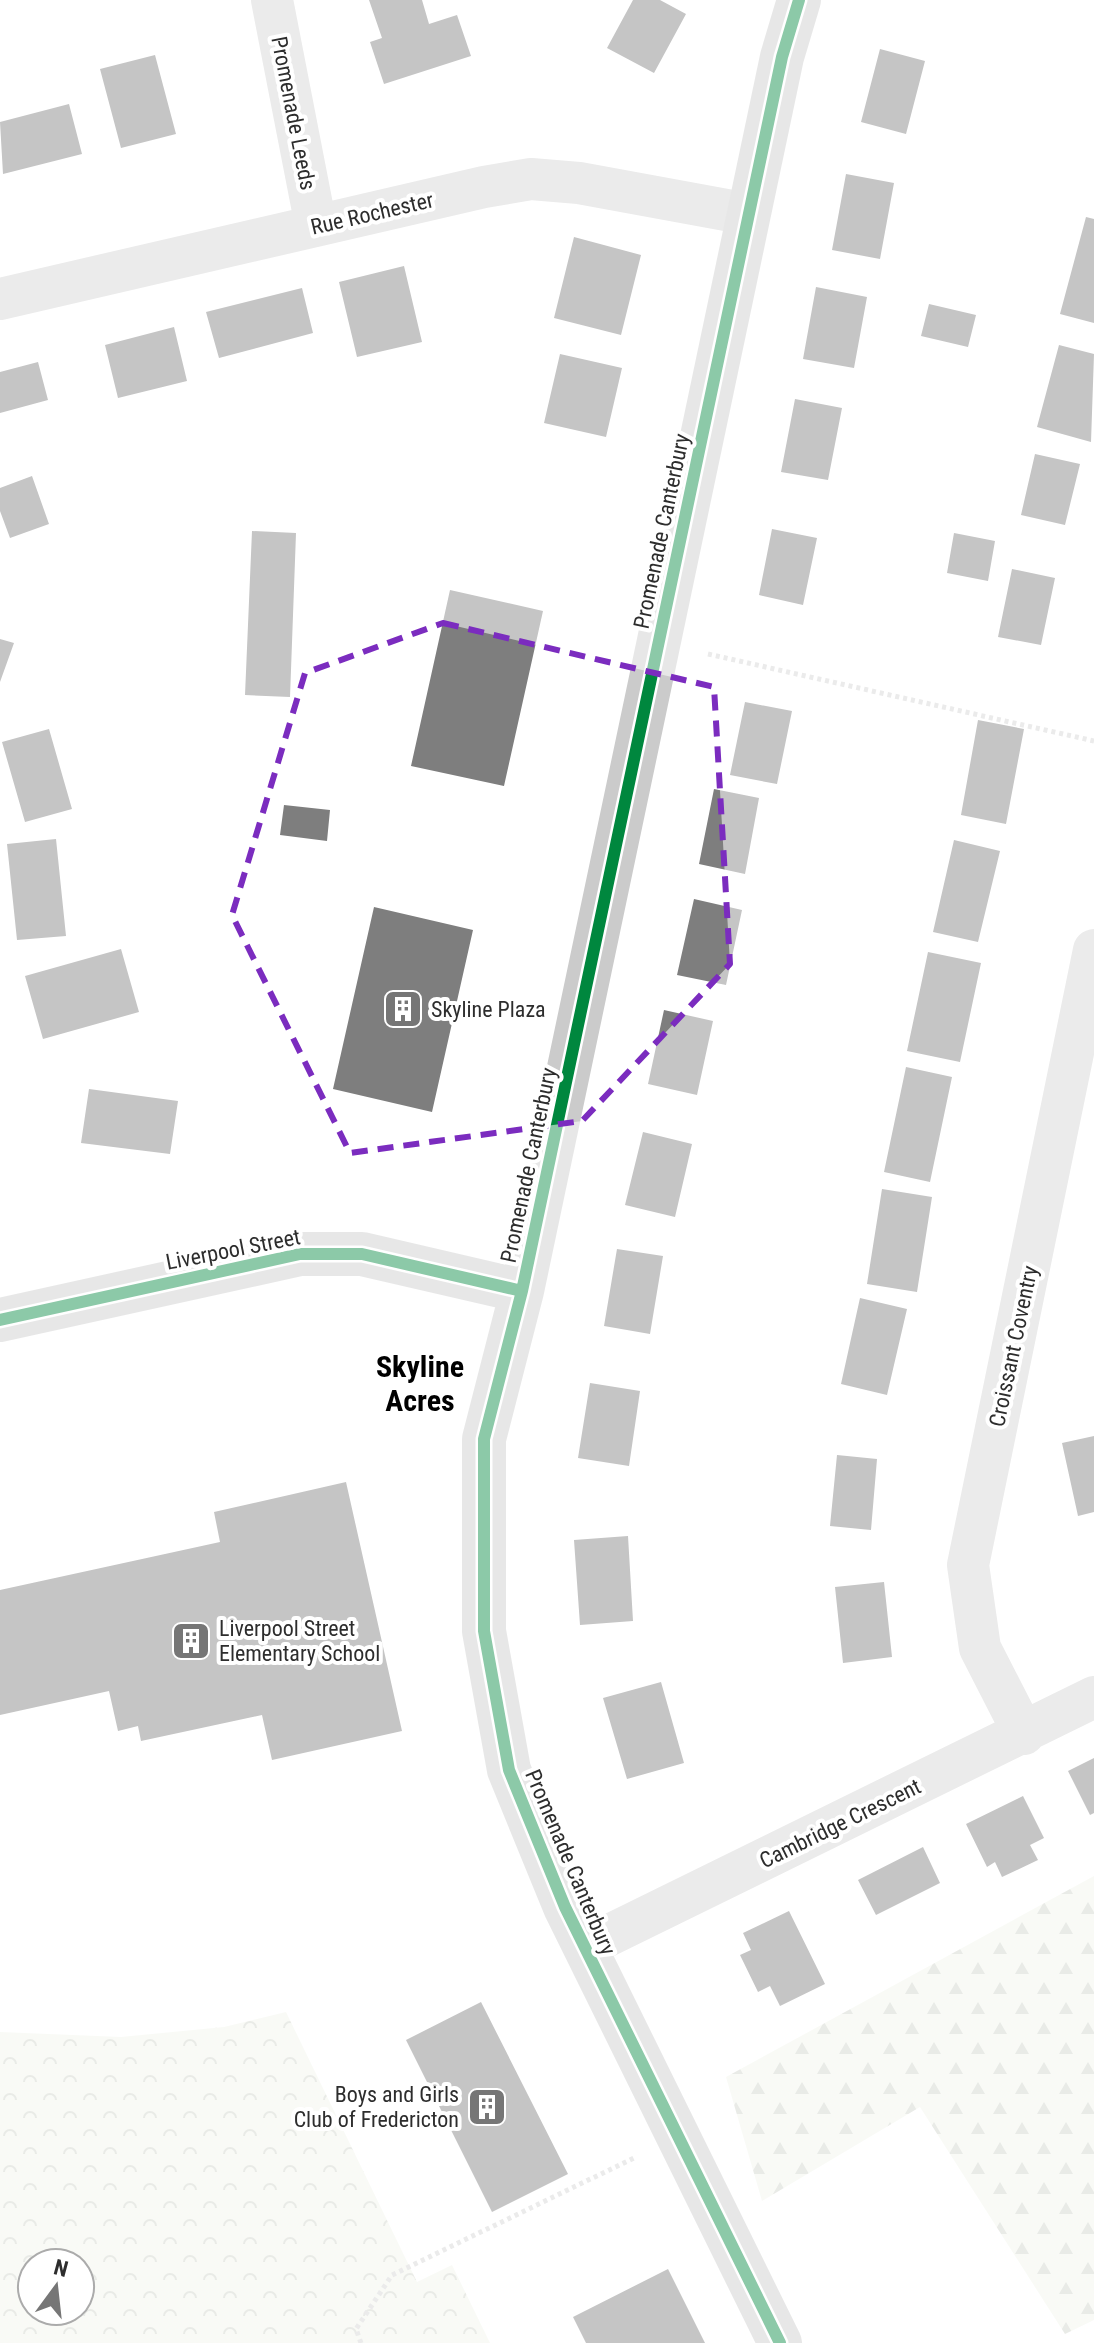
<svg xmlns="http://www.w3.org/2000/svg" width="1094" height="2343" viewBox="0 0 1094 2343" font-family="'Roboto Condensed',sans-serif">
	<defs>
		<pattern id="forest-firs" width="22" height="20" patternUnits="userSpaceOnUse" patternTransform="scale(2)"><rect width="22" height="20" fill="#f1f4eb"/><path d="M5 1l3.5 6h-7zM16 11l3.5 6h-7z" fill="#cfd2ca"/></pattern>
		<pattern id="park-crowns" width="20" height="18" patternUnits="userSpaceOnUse" patternTransform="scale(2)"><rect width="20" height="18" fill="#f1f4eb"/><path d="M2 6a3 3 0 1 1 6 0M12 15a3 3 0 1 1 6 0" fill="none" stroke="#cfd2ca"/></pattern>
	</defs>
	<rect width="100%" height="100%" fill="#fff"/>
	<path fill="url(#forest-firs)" d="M1094,1876V2320L1065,2334L920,2107L762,2201L726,2077Z"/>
	<path fill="url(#park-crowns)" fill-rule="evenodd" d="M286,2012L417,2282L452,2265L490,2343H0V2032L121,2037L224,2027ZM32,2263H80V2311H32Z"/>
	<path fill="#7e7e7e" d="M369,0H422L429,24L457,15L471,56L384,84L370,42L382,38Z
		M633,0H660L686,14L654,73L607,48Z
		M880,49L925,61L906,134L861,122Z
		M155,55L176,134L121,148L100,69Z
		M69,104L82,154L3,174L0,122Z
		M846,174L894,183L880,259L832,250Z
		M1086,217L1094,219V323L1060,314Z
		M574,237L641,255L621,335L554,318Z
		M404,266L422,342L357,357L339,282Z
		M816,287L867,297L854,368L803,359Z
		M302,288L313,333L219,358L206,312Z
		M929,304L976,315L968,347L921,336Z
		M174,327L187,381L118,398L105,345Z
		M1059,345L1094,354L1091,442L1037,427Z
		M560,354L622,368L606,437L544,423Z
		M38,362L48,400L0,413V372Z
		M795,399L842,408L828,480L781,472Z
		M1035,454L1080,464L1065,525L1021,515Z
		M32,476L49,524L10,538L0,511V488Z
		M772,529L817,538L803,605L759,595Z
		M252,531L296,533L290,697L245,695Z
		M954,533L995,541L988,581L947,573Z
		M1012,569L1055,578L1041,645L998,637Z
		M450,590L543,611L504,786L411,766Z
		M0,639L14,643L0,682Z
		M745,702L792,711L777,784L730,775Z
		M978,720L1024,729L1006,824L961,815Z
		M49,729L72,809L25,822L2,742Z
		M714,789L759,798L745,874L699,864Z
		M284,805L330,810L327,841L280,835Z
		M56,839L66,936L17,940L7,844Z
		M954,840L1000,851L978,942L933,932Z
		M694,899L742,910L726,985L677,975Z
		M374,907L473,930L432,1112L333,1089Z
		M121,949L139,1012L43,1039L25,976Z
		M928,952L981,963L960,1062L907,1051Z
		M664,1010L713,1021L697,1095L648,1084Z
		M906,1067L952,1077L930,1182L884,1172Z
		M89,1089L178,1101L170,1154L81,1143Z
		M643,1132L692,1144L675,1217L625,1205Z
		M882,1189L932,1197L917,1292L867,1284Z
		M617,1249L663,1256L650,1334L604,1326Z
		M860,1298L907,1309L887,1395L841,1384Z
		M590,1383L640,1391L629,1466L578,1458Z
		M1094,1436V1512L1078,1516L1062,1443Z
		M837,1455L877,1459L871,1530L830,1526Z
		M346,1482L402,1731L272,1760L262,1715L141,1741L138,1726L118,1731L109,1691L0,1715V1590L220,1542L214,1512Z
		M628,1536L633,1621L580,1625L574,1540Z
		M884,1582L892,1657L843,1663L835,1587Z
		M661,1682L684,1763L627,1779L603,1698Z
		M1094,1758V1813L1090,1815L1068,1771Z
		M1023,1796L1044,1838L1030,1845L1038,1860L1002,1877L995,1862L987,1867L966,1824Z
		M923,1847L940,1883L876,1915L858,1880Z
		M789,1911L825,1984L780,2006L770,1986L758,1992L740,1955L751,1950L743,1933Z
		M481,2002L568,2174L492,2212L406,2040Z
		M668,2269L705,2343H586L573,2317Z"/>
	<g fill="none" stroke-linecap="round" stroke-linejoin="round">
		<path stroke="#d2d2d2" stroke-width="5" stroke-dasharray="4 4" stroke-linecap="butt" d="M708,654L1094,741
			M361,2343L356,2329L392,2275L636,2157"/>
		<path stroke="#d2d2d2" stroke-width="42" d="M272,0L316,226
			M0,299L484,187L531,179L579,183L748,214
			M1024,1734L980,1648L968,1565L1094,950
			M585,1947L1094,1697"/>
		<path stroke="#cbcbcb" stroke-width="44" d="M0,1320L300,1254H362L522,1291
			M780,2343L565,1907L509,1770L484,1631V1439L522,1291L782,57L799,0"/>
		<g stroke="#fff" stroke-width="17">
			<path id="cycleway" d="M0,1320L300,1254H362L522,1291
				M780,2343L565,1907L509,1770L484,1631V1439L522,1291L782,57L799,0"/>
		</g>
		<use href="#cycleway" stroke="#00873e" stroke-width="12"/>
	</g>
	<path d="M0 0H1094V2343H0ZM443,623L714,687L730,964L582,1121L350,1153L232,915L305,673Z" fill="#fff" fill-opacity=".55" fill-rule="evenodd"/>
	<path fill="none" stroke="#7b2cbf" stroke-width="6" stroke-dasharray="16 10" stroke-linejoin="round" d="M443,623L714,687L730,964L582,1121L350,1153L232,915L305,673Z"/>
	<defs>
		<g id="building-square" transform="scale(2)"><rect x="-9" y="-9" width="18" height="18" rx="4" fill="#767676" stroke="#fff"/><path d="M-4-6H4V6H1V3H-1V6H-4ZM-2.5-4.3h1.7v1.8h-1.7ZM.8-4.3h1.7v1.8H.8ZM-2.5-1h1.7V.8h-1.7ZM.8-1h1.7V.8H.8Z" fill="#fff"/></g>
	</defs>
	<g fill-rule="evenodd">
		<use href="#building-square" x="403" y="1009"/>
		<use href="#building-square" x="191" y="1641"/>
		<use href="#building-square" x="487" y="2107"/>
	</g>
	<g text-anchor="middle" stroke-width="8" stroke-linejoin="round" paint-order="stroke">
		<g font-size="22" fill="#2d2d2d" stroke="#fff">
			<text transform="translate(294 113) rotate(79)" y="8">Promenade Leeds</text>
			<text transform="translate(372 213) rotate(-13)" y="8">Rue Rochester</text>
			<text transform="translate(661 531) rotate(-78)" y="8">Promenade Canterbury</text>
			<text transform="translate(528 1165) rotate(-78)" y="8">Promenade Canterbury</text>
			<text transform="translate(233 1249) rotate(-11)" y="8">Liverpool Street</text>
			<text transform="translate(1013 1346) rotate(-78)" y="8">Croissant Coventry</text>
			<text transform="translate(840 1823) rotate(-26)" y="8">Cambridge Crescent</text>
			<text transform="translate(571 1862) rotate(67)" y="8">Promenade Canterbury</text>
		</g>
		<g font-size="22" fill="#2d2d2d" stroke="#fff" text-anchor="start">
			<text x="431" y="1017">Skyline Plaza</text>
			<text x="219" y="1636">Liverpool Street<tspan x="219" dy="25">Elementary School</tspan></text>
			<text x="459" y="2102" text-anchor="end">Boys and Girls<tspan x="459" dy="25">Club of Fredericton</tspan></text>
		</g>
		<g font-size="30" font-weight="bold" fill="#000" stroke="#fff">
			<text x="420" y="1377">Skyline<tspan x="420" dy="34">Acres</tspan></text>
		</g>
	</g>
	<g transform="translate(56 2287) rotate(15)"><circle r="38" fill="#ffffff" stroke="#ababab" stroke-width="2"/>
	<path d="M0-6L14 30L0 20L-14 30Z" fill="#767676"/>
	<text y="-12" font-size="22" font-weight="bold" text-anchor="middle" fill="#2d2d2d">N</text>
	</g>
</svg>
